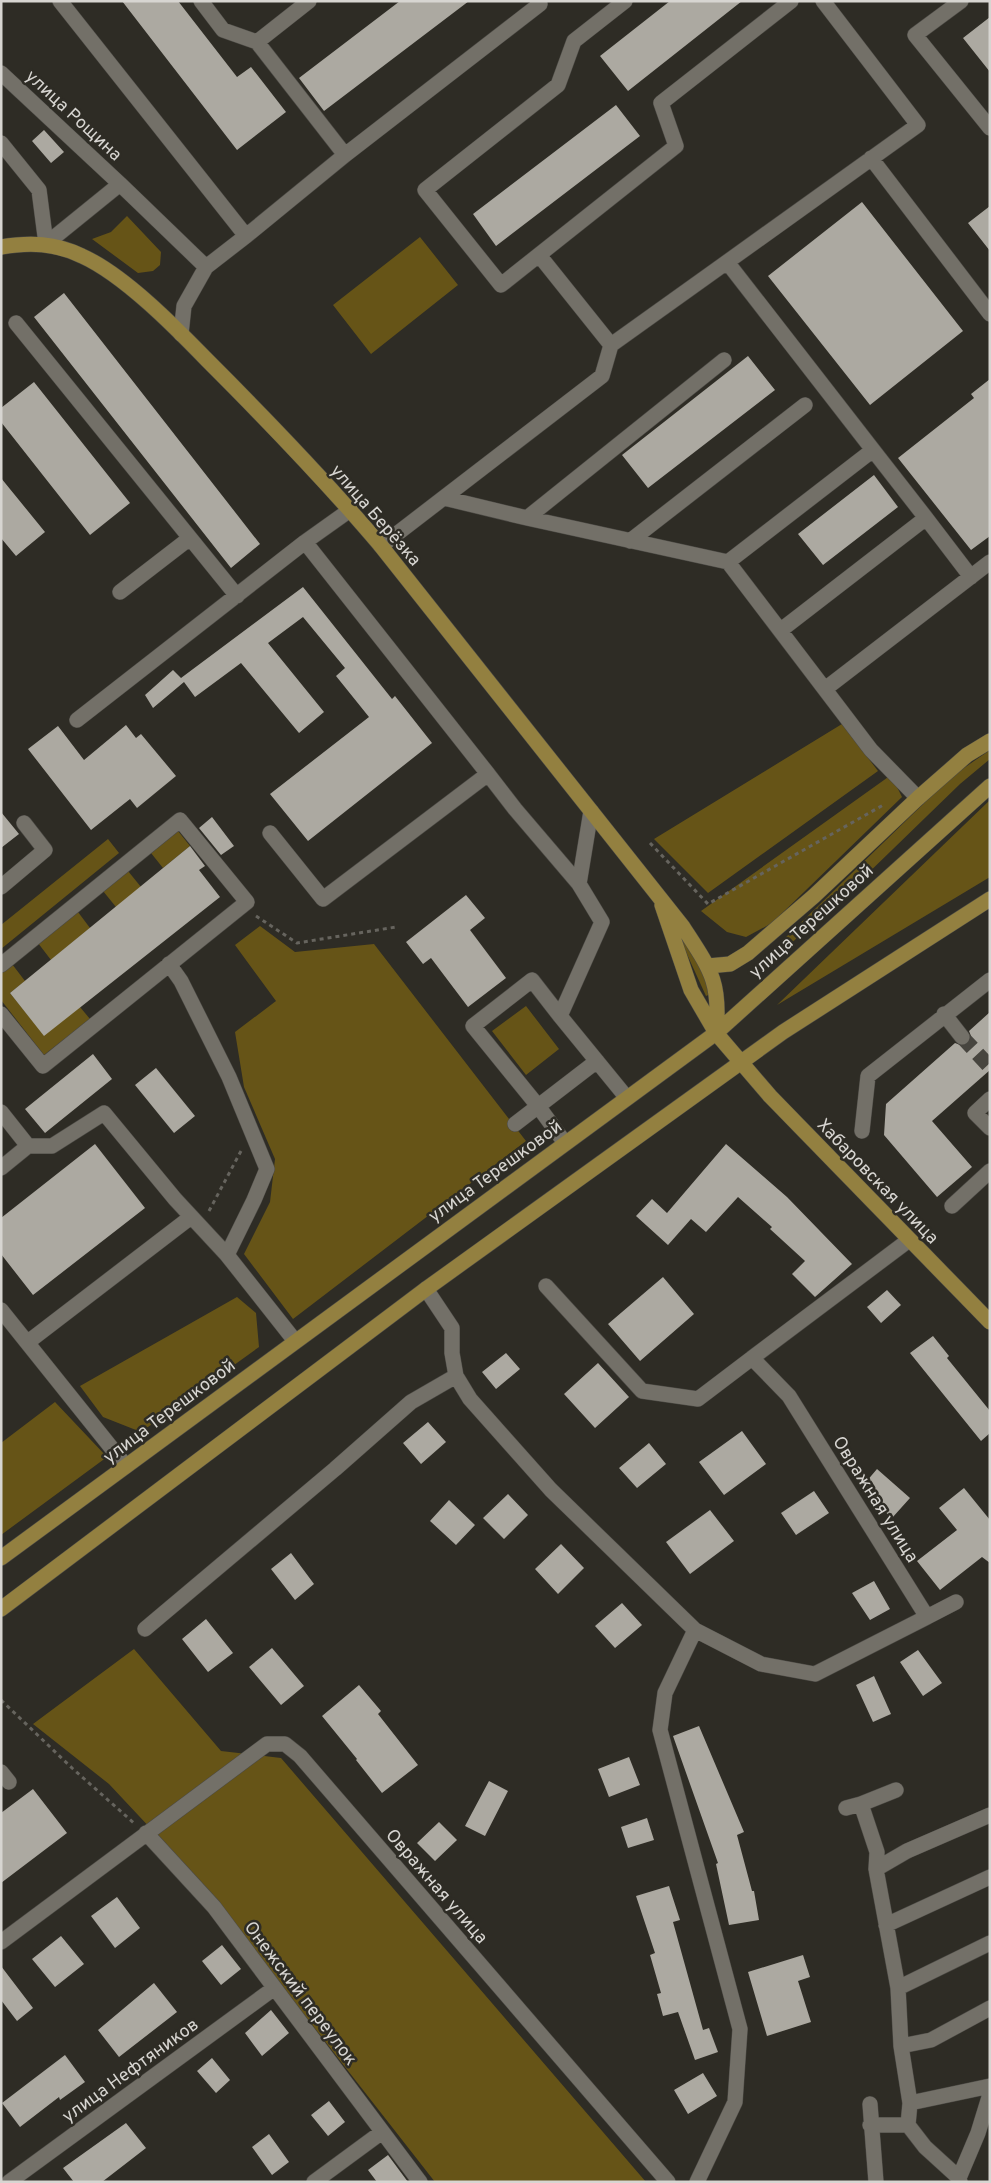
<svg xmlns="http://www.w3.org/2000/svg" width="991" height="2183" viewBox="0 0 991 2183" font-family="Overpass,sans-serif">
	<rect width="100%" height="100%" fill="#2e2c25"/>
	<path fill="#665417" d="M127,216L161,252L160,265L153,271L138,273L92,239L111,232Z
		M420,237L458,285L371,354L333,305Z
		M842,724L878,771L708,893L654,839Z
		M990,750V759L960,784L859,882L787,947L777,950L783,940L951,777Z
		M891,775L902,797L772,923L746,937L727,932L701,911Z
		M990,800V877L777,1005Z
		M178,831L190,846L163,868L151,853Z
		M108,839L119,853L1,949V925Z
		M128,871L141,887L116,907L103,891Z
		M78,912L90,928L51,960L38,943Z
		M260,926L295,952L374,944L526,1141L293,1319L244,1254L270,1202L275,1159L244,1087L235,1032L276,1001L235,945Z
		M679,929L713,993L706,996L676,930Z
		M12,964L25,981L10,993L44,1035L80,1007L90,1019L44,1055L1,1000V973Z
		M526,1006L559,1049L526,1075L492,1031Z
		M237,1297L256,1313L259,1347L141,1432L103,1417L80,1386Z
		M55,1402L107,1457L1,1535V1443Z
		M134,1649L221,1751L281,1758L646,2182H435L198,1879L109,1784L33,1724Z"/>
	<path fill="#aca9a1" d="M122,1H178L237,77L251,67L286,112L237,150Z
		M400,1H469L324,111L299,78Z
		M670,1H742L628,91L600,56Z
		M990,17V72L963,38Z
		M616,105L640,136L496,246L473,214Z
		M44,130L64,152L51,163L32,141Z
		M862,202L963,331L870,405L768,276Z
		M990,206V251L968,223Z
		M64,293L260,544L231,568L34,317Z
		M748,356L775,390L648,488L622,455Z
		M990,379V536L971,550L898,458L974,398L971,394Z
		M34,382L130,503L90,535L1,422V408Z
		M874,475L898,507L823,565L798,534Z
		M1,478L45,532L16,556L1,538Z
		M303,587L392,699L395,696L432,743L308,841L270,794L369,717L336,676L345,668L303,617L268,643L324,712L299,733L241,663L195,697L184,682L153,708L145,695L173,670L181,678Z
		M126,725L136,738L141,734L176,776L137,808L130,799L91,830L28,749L58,726L84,760Z
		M1,812L19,834L1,848Z
		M212,817L234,846L221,855L199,828Z
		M190,846L205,866L199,870L220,897L44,1036L10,993Z
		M466,895L485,918L470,930L506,978L468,1007L431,958L423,964L406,942Z
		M990,1012V1070L932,1121L972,1167L937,1197L884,1135L886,1104L955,1043L963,1046L968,1044L971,1036L969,1031Z
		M93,1054L112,1079L45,1133L25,1109Z
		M156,1068L195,1116L174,1133L135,1085Z
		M95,1144L145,1208L33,1295L1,1254V1218Z
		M726,1144L787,1197L852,1264L815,1297L792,1274L805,1261L770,1229L772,1227L738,1197L706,1232L691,1219L668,1245L636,1216L652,1199L667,1213Z
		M663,1277L694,1314L640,1361L608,1324Z
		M887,1290L901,1305L881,1323L867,1307Z
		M933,1336L949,1356L947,1358L990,1411V1433L981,1441L910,1353Z
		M506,1353L520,1369L496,1389L482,1372Z
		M598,1363L629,1397L595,1428L564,1394Z
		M428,1422L446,1442L421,1464L403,1443Z
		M742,1431L766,1464L724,1495L699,1462Z
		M649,1443L666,1464L637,1488L619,1468Z
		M877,1469L910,1498L892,1518L860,1489Z
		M964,1488L990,1520V1563L982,1557L940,1590L917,1561L957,1530L939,1508Z
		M814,1491L829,1513L796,1535L781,1513Z
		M508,1494L528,1515L504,1539L483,1518Z
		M449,1500L475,1525L456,1545L430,1521Z
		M710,1510L734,1541L690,1574L666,1542Z
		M561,1544L584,1568L558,1594L535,1569Z
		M291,1553L314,1584L295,1600L271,1569Z
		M874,1581L890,1609L870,1620L852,1593Z
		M622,1603L642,1625L615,1648L595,1626Z
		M206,1619L233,1653L208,1672L182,1639Z
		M272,1648L304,1686L281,1705L249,1667Z
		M918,1650L942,1683L923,1696L900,1662Z
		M874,1676L891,1714L873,1722L856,1685Z
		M359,1685L381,1711L378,1714L418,1765L382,1793L356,1760L357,1759L322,1716Z
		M699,1726L744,1832L737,1835L752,1891H754L759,1920L729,1925L716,1864L718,1863L673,1736Z
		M629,1757L640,1785L609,1797L598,1769Z
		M489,1781L508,1791L485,1836L465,1826Z
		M33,1789L67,1833L1,1883V1813Z
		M647,1818L654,1840L628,1848L621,1827Z
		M439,1822L457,1840L435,1861L417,1843Z
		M669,1886L680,1920L673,1922L703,2030L709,2028L718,2052L695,2060L678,2012L663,2016L657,1994L661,1993L650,1955L655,1953L636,1896Z
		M117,1897L140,1928L115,1948L91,1916Z
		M61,1936L84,1964L55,1987L32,1959Z
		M222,1945L241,1969L221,1985L202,1961Z
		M803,1955L810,1977L798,1981L811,2022L767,2036L748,1972Z
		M1,1966L33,2008L17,2021L1,2000Z
		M154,1983L177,2012L119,2057L98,2030Z
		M271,2010L289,2033L262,2056L245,2033Z
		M65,2055L85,2082L60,2100L59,2097L20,2127L2,2103Z
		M212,2058L230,2080L216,2093L197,2071Z
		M703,2073L717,2096L688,2114L674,2090Z
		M329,2101L345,2122L328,2136L311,2115Z
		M126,2123L146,2148L102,2182H74L63,2168Z
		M269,2134L289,2162L272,2175L252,2147Z
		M388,2155L408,2182H377L368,2170Z"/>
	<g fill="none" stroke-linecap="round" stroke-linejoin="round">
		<path stroke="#47453f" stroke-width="15" stroke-dasharray="15 8" stroke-linecap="butt" d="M962,1037L990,1067"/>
		<g stroke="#4c4a45" stroke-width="16">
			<path id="minor" d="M60,1L246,236
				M201,1L223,30L257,42L345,155
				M625,1L574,41L558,85L425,190L501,285L676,146L661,103L791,1
				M961,1L915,35L990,128
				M257,42L309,1
				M1,73L120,184
				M1,143L39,190L46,244
				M871,158L990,314
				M46,244L120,184L206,267L184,306L181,334
				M539,255L611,345
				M206,267L246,236L345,155L540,4L537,1
				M16,323L237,596
				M444,498L527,518L728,562L871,750L918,798
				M527,518L724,360
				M926,518L971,577
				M630,541L805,405
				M381,546L602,376L611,345L727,262
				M728,562L873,450L727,262L918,125L823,1
				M120,592L190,538
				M781,630L926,518L873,450
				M825,689L990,562
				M77,720L305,542L350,510
				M488,774L515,809L579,884L602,922L560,1016L532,980L473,1026L538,1106L565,1143
				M270,833L323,899L488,774L305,542
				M579,884L591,811
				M1,887L45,850L24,823
				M169,964L181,981L229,1077L267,1169L254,1200L227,1255L295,1341
				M1,965L180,820L247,902L43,1066L1,1014
				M944,1014L962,1037
				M560,1016L627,1098
				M990,1099L975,1113L990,1128
				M1,1112L28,1146
				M515,1124L597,1061
				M862,1131L868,1076L990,980
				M1,1168L28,1146H52L104,1113L175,1199L227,1255
				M952,1206L990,1171
				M546,1286L642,1391L698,1399L752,1358
				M426,1289L452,1328V1353L456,1376L470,1399L551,1490L695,1630
				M1,1310L126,1466
				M28,1342L191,1217
				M927,1617L956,1602
				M145,1629L335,1469L411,1402L456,1376
				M1,1772L9,1782
				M861,1804L877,1852L876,1869L898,1988
				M846,1808L861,1804L896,1790
				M146,1833L214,1907L420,2182
				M876,1869L907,1851L990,1815
				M886,1925L990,1877
				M1,1942L267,1744H285L300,1756L668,2182
				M901,2046L931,2040L990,2008
				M910,2103L990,2086
				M870,2104L876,2182
				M870,2125H908
				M959,2178L925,2147L908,2125L910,2103L901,2046L898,1988L990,1943
				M9,2182L273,1989
				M314,2182L382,2132
				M697,2182L735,2102L740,2029L660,1730L665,1693L695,1630L761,1664L815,1674L927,1617L789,1396L752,1358L909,1240
				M960,2182L959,2178L978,2133L990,2094"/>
		</g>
		<g stroke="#4c4a45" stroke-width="16">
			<path id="major" d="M1,247C30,242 55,243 82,256C124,275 175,327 207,360C267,420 326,481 381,546L683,927C710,969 721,981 716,1033
				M662,905L691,990L716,1033L770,1096L990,1322
				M708,966L730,964L748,953L814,896L918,798L967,755L990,741
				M1,1558L716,1033L990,786
				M1,1609L426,1289L783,1032L990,899"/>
		</g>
		<path stroke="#66645e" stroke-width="3" stroke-dasharray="4 4" stroke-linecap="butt" d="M650,843L708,904L885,804
			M256,916L297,943L396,927
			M209,1211L241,1151
			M1,1700L72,1768L135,1824"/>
		<use href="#minor" stroke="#737068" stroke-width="15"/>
		<use href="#major" stroke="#938040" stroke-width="15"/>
	</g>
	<g text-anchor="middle" stroke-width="5" stroke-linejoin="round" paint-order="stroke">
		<g font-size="18" fill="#d7d5d1" stroke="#2e2c25">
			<text transform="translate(74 115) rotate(43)" y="6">улица Рощина</text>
			<text transform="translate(376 515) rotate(49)" y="6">улица Берёзка</text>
			<text transform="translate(811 921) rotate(-42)" y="6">улица Терешковой</text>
			<text transform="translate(495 1171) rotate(-36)" y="6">улица Терешковой</text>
			<text transform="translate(878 1181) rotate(46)" y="6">Хабаровская улица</text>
			<text transform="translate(169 1411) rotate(-37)" y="6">улица Терешковой</text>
			<text transform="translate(876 1499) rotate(58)" y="6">Овражная улица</text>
			<text transform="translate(437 1886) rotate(49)" y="6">Овражная улица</text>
			<text transform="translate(301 1993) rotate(53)" y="6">Онежский переулок</text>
			<text transform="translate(130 2070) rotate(-36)" y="6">улица Нефтяников</text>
		</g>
	</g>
	<rect width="991" height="2183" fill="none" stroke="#d7d5d1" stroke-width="5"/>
</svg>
